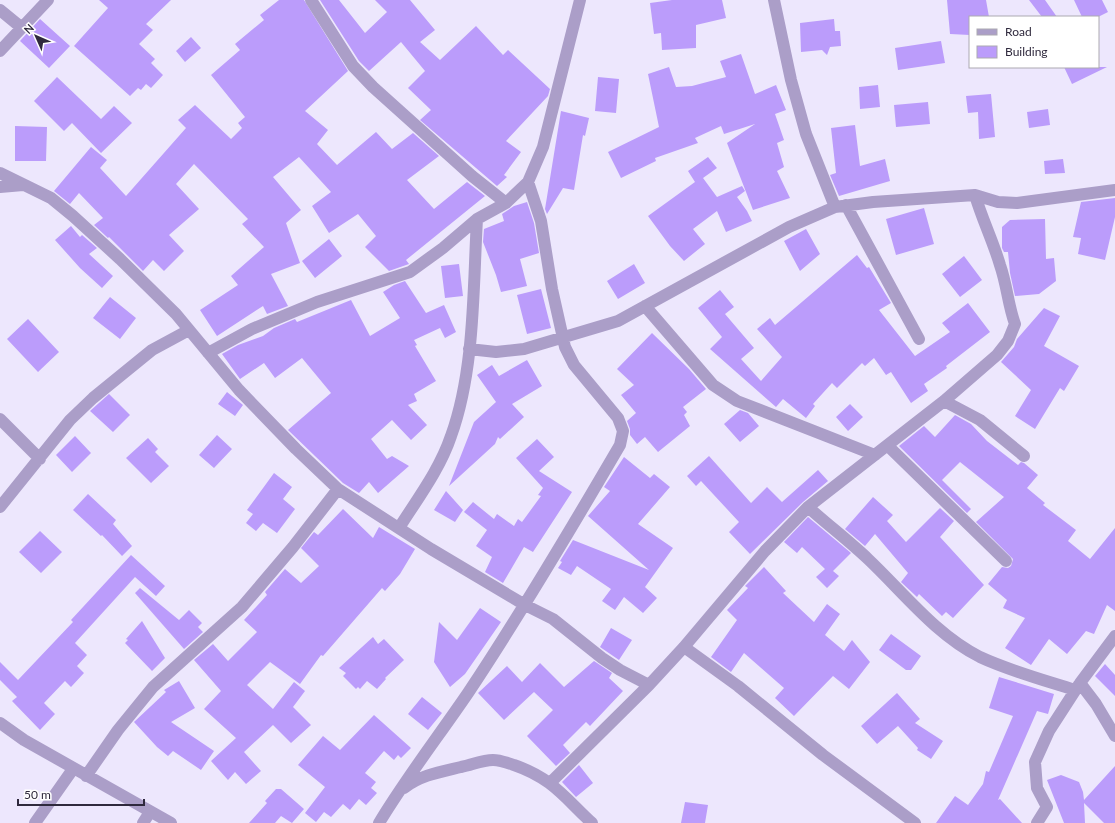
<svg xmlns="http://www.w3.org/2000/svg" width="1115" height="823" viewBox="0 0 1115 823" font-family="Lato,sans-serif">
	<rect width="100%" height="100%" fill="#ede7fd"/>
	<path fill="#bb9cfb" d="M99,0H171L146,24L153,30L139,44L155,59L151,63L163,75L151,88L146,84L141,90L138,88L130,96L74,46L108,8Z
		M279,0H304L348,71L305,111L328,130L317,144L337,165L376,132L392,149L413,133L439,156L407,180L434,209L467,182L485,196L406,260L409,264L389,271L365,247L376,236L358,214L329,233L312,206L331,192L299,157L273,177L301,210L286,223L300,263L271,274L288,306L267,314L263,306L217,336L200,310L238,285L231,276L264,247L242,224L248,219L194,164L176,184L199,209L169,235L184,251L164,271L153,260L143,271L109,237L108,238L94,225L103,218L79,193L70,204L54,191L91,147L107,160L100,168L126,196L186,128L178,120L195,105L231,139L242,128L238,123L245,117L211,75L240,50L235,44L264,20L260,15Z
		M320,0H339L365,33L387,12L375,0H410L435,30L420,42L440,60L476,26L503,55L508,50L550,89L548,96L506,141L521,152L504,175L507,177L497,186L420,120L431,110L408,88L425,71L401,42L369,71L359,61Z
		M672,0H722L726,18L696,25V48L662,50L661,33L654,34L650,3Z
		M947,0H986L989,17H970V35L950,34Z
		M1029,0H1045L1057,17H1042Z
		M1074,0H1102L1108,12L1098,17H1082Z
		M40,19L70,46L49,68L20,41Z
		M834,19L835,31H840L841,46L830,47L827,55L822,50L801,52L800,23Z
		M191,37L201,48L185,62L176,51Z
		M941,41L945,63L898,70L895,48Z
		M741,54L755,94L776,85L786,110L775,114L784,140L777,143L784,167L777,171L790,198L753,210L727,143L755,124L724,134L721,126L695,138L698,143L655,158L656,161L621,178L608,152L659,127L648,74L669,67L676,87L692,86L726,77L720,61Z
		M1064,67H1107L1072,84Z
		M57,77L101,119L114,106L132,123L101,153L72,123L64,131L34,101Z
		M598,77L619,79L616,113L595,111Z
		M878,85L880,107L860,109L859,87Z
		M991,94L995,137L979,139L978,112L968,113L966,96Z
		M928,102L930,124L896,127L894,105Z
		M1048,109L1050,125L1029,128L1027,112Z
		M561,111L589,118L585,136L583,135L574,190L563,188L547,214L545,209Z
		M855,125L860,166L885,159L890,181L839,196L830,175L836,173L831,128Z
		M15,126L47,127L46,161H15Z
		M708,157L717,168L703,178L717,197L742,186L745,191L737,197L747,211L752,221L726,232L717,211L693,229L705,244L684,261L670,246L648,216L695,182L688,171Z
		M1063,159L1065,173L1045,174L1044,161Z
		M1115,198V217L1105,260L1078,254L1081,238L1073,237L1081,202Z
		M527,202L534,223L539,253L520,259L527,286L501,292L496,275L483,242L484,229L504,221L502,214L514,206Z
		M924,208L934,244L896,255L886,219Z
		M1045,219L1046,259L1054,258L1056,281L1039,294L1015,296L1010,273L1008,252H1004L1002,248V227L1010,220Z
		M71,226L80,237L82,235L97,248L89,254L113,276L102,288L80,268L55,240Z
		M806,229L820,254L800,271L784,241Z
		M329,239L342,256L315,278L302,261Z
		M857,255L867,268L869,267L891,303L879,310L915,356L950,332L942,323L968,303L990,332L946,366L947,368L924,384L928,391L911,403L891,372L886,375L874,358L865,366L862,363L837,388L832,383L813,404L815,406L806,418L783,399L776,407L710,349L722,337L698,308L720,290L734,307L725,314L754,348L741,359L761,381L782,357L757,329L770,318L775,325Z
		M964,256L982,280L960,297L942,274Z
		M459,264L463,296L445,298L441,266Z
		M634,264L645,283L618,299L607,281Z
		M405,281L426,313L444,305L456,332L445,338L440,328L414,340L417,345L415,346L436,381L414,394L417,401L408,405L427,425L411,440L392,420L371,439L387,459L392,456L409,466L378,493L369,482L359,493L343,483L288,430L331,393L302,358L275,378L264,363L240,379L222,354L238,345L263,336L274,328L295,319L297,322L351,300L370,336L400,318L383,292L394,285Z
		M541,289L551,328L527,334L517,295Z
		M110,297L136,318L120,339L93,318Z
		M1044,308L1060,316L1044,346L1079,366L1064,391L1060,388L1035,429L1015,416L1031,390L1001,362L1014,347L1017,339Z
		M28,319L59,352L38,372L7,339Z
		M652,333L689,369L706,389L683,407L687,412L684,415L690,426L658,452L645,437L637,444L630,435V429L627,421L636,413L621,395L634,385L617,369Z
		M527,360L542,386L512,404L524,417L500,439L498,437L495,444L449,486L474,422L496,402L477,375L492,365L499,376Z
		M227,392L243,405L235,416L218,404Z
		M109,394L130,415L113,432L90,411Z
		M850,404L863,417L848,431L836,417Z
		M740,410L748,413L759,426L740,442L724,424Z
		M955,415L971,424L987,441L1018,465L1021,462L1024,463L1038,475L1027,488L1045,503L1043,505L1076,530L1068,541L1090,559L1115,528V611L1107,605L1094,634L1086,631L1067,654L1049,639L1031,665L1005,648L1025,618L1003,608L1007,600L988,584L1002,567L1008,568L1011,566L1013,559L976,522L1004,497L960,462L942,480L971,509L967,513L899,446L924,426L935,437Z
		M217,435L232,449L214,468L199,455Z
		M75,436L91,453L72,472L56,455Z
		M148,438L158,449L155,452L169,466L151,483L126,458Z
		M537,439L554,457L539,471L572,492L533,552L524,547L503,583L485,572L492,557L476,546L487,530L464,512L473,502L494,519L497,514L514,526L518,519L522,522L541,496L538,495L543,488L516,458Z
		M709,456L751,503L767,487L782,502L818,470L828,481L803,502L750,554L729,532L739,522L701,481L696,486L687,476Z
		M624,457L650,478L654,474L670,487L638,524L673,548L645,587L657,598L643,613L624,597L615,610L602,601L611,589L577,566L571,575L558,568L562,562L560,561L573,540L649,570L588,516L610,491L604,487Z
		M274,473L292,487L283,499L295,509L277,533L263,523L256,531L246,523L253,514L247,510Z
		M446,491L463,510L455,522L434,510Z
		M88,494L116,520L113,524L132,546L122,556L102,535L101,536L73,510Z
		M873,497L893,515L887,521L906,542L940,508L954,521L940,537L984,585L953,618L946,612L942,616L919,594L917,597L901,582L908,573L875,534L865,546L845,529Z
		M343,509L373,538L379,527L415,549L400,574L385,591L382,588L323,656L321,655L300,684L270,662L247,685L273,709L294,682L305,691L293,707L311,725L291,743L273,725L244,752L261,771L246,784L235,772L228,780L211,761L236,738L204,709L221,691L194,660L213,644L228,661L257,632L244,620L267,595L265,592L285,569L301,583L319,566L301,548L314,532L318,535Z
		M808,517L851,553L833,571L839,576L827,588L816,577L825,569L802,547L797,553L784,542Z
		M40,531L62,552L41,573L19,552Z
		M131,555L165,586L156,596L135,577L75,643L87,655L77,666L84,673L71,687L65,681L44,703L55,714L40,730L12,701L17,697L0,680V662L18,680L73,622L71,620Z
		M764,567L786,591L783,593L814,622L827,604L840,614L825,635L844,651L852,640L870,662L849,689L833,676L794,716L775,698L784,688L744,653L731,672L711,657L737,620L727,610L748,588L745,586Z
		M140,588L179,620L189,610L202,623L198,627L203,632L184,649L135,593Z
		M480,608L501,622L465,674L450,687L434,662L439,622L457,640Z
		M142,621L165,658L152,671L125,643L128,640L126,639Z
		M611,628L632,640L619,660L600,647Z
		M891,634L921,656L911,670H906L879,650Z
		M373,637L378,644L384,639L404,660L385,678L386,679L377,689L367,681L360,689L358,687L356,689L343,676L346,673L339,668Z
		M594,661L612,673L609,678L623,691L590,726L586,722L563,745L570,753L556,766L527,736L553,710L534,692L504,720L478,693L507,666L522,682L540,663L564,687Z
		M1105,664L1115,675V696L1095,676Z
		M999,677L1054,694L1048,714L1037,711L998,800L1000,799L1022,823H936L955,796L968,805L983,784L986,771L989,772L1013,716L989,708Z
		M179,681L195,708L171,722L214,751L201,770L173,751L168,756L157,747L134,722L166,692L164,690Z
		M897,693L920,719L915,723L943,741L931,759L917,750L918,748L898,726L877,744L861,726Z
		M422,697L442,713L428,730L408,714Z
		M374,715L411,748L401,758L398,755L394,760L384,751L365,773L376,782L371,788L377,793L366,805L359,799L350,810L343,804L331,817L324,812L316,822L305,813L325,787L298,765L323,736L340,750Z
		M579,765L593,783L576,797L562,782Z
		M1115,766V823H1104L1084,803L1085,823H1064L1047,780L1061,775L1079,782L1083,792L1084,800Z
		M276,789H281L304,809L292,823L281,816L275,823H249L267,803L265,801Z
		M685,802L708,805L705,823H681Z"/>
	<g fill="none" stroke-linecap="round" stroke-linejoin="round">
		<path stroke="#ab9ec8" stroke-width="12" d="M311,0L353,66L373,87L472,176L506,203
			M774,0L791,80L806,134L835,207
			M0,10L22,28
			M0,51L48,0
			M0,173L51,198L73,216L120,259L176,314L239,390L296,449L338,489L431,549L525,605L553,619L602,658L620,670L649,685
			M0,187L23,185
			M846,205L919,339
			M645,306L713,385L737,401L875,455
			M469,349L496,352L524,349L618,321L789,227L835,207L873,202L975,195L998,202L1017,203L1115,190
			M208,353L252,329L317,302L410,272L443,248L477,219L506,203L528,182L543,147L580,0
			M944,401L980,420L1024,456
			M0,419L40,459
			M888,446L1006,561
			M0,507L70,420L93,398L152,350L189,330
			M808,507C828,525 849,541 868,559C904,593 935,634 980,657C1010,671 1044,680 1075,690
			M399,528C418,498 440,469 451,436C475,370 473,288 477,219
			M684,647L738,686L823,755L915,823
			M1080,683L1096,704L1115,736
			M0,723L24,740L171,823
			M86,776L118,730L153,687L242,607L293,547L338,489
			M550,783L649,685L684,647L765,551L808,507L944,401L997,355L1008,341L1015,324C1008,305 1007,285 1000,265C993,241 982,219 975,195
			M404,788C421,775 440,772 461,767C472,765 482,760 493,760C500,760 508,763 514,765C552,778 564,797 592,823
			M35,823L73,769
			M143,823L150,812
			M379,823C406,778 438,737 468,693C522,612 571,529 620,445L623,431L618,418L574,365L565,347L552,289L541,221L528,182
			M1037,823L1047,807L1037,788L1035,762L1049,731L1080,683L1115,636"/>
	</g>
	<rect x="969" y="16" width="130" height="52" fill="#ffffff" stroke="#aca9b1"/>
	<rect x="977" y="29" width="20" height="6" fill="#ab9ec8" stroke="#aca9b1"/>
	<text x="1005" y="36" font-size="12" fill="#2f293d">Road</text>
	<rect x="977" y="46" width="20" height="12" fill="#bb9cfb" stroke="#aca9b1"/>
	<text x="1005" y="56" font-size="12" fill="#2f293d">Building</text>
	<g transform="translate(36 36) rotate(315)" stroke="#ffffff" stroke-width="3" paint-order="stroke">
	<path d="M0-3L7 15L0 10L-7 15Z" fill="#2f293d"/>
	<text y="-6" font-size="11" font-weight="bold" text-anchor="middle" fill="#2f293d">N</text>
	</g>
	<path d="M18 799v6h126v-6" fill="none" stroke="#2f293d" stroke-width="2"/>
	<text x="24" y="799" font-size="12" fill="#2f293d" stroke="#ffffff" stroke-width="3" paint-order="stroke">50 m</text>
</svg>
